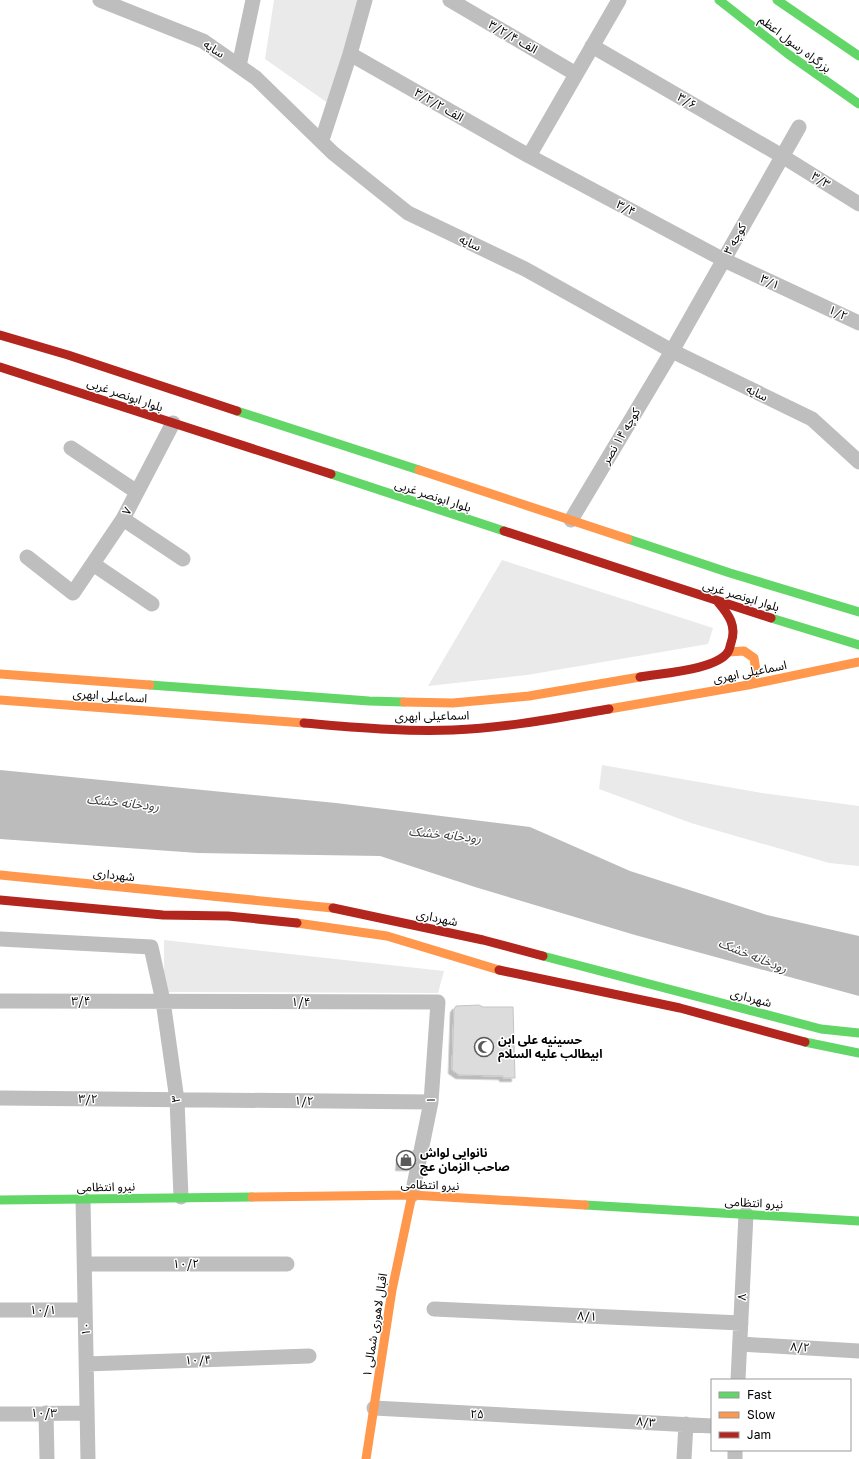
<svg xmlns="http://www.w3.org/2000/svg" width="859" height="1459" viewBox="0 0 859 1459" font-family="'Golos Text','Noto Sans Arabic',sans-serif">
	<defs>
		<filter id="shadow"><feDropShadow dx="-3.5" dy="3.5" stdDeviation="0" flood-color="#0004"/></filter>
	</defs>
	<rect width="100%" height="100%" fill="#fff"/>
	<path fill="#eaeaea" d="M274,0H363L332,106L265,59Z
		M502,560L713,628L708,644L527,675L428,686Z
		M602,765L762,793L859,806V866L829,863L691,823L599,789Z
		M164,940L444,971L438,993L164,992Z"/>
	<path fill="#bcbcbc" d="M0,770L336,803L530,827L630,871L767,915L859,936V996L635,935L475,887L380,856L198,853L0,839Z"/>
	<path fill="#dcdcdc" stroke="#c5c5c5" filter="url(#shadow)" d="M479,1005L483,1007H513L515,1078H503V1076L459,1075L452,1070L454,1009L456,1006Z
		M414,1151L412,1167H399L401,1152Z"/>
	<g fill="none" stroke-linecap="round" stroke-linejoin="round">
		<path stroke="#bebebe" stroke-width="15" d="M100,0L203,41L256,78L333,153L408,213L525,269L672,351L812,419L859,462
			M450,0L576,74
			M592,46L782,156L859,204
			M350,54L529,156L724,260L859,323
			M239,66L253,0
			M322,140L350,54L365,0
			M529,156L619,0
			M71,448L137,492
			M123,519L183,559
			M571,520L672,351L799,127
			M27,557L73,593L123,519L173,423
			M93,564L152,604
			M0,939L151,947L163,1001L177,1100L181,1197
			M0,1001L438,1002L431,1102L412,1195
			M0,1098L431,1102
			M83,1199L88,1459
			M85,1264H287
			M434,1309L741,1323
			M0,1310H85
			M740,1344L859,1351
			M86,1364L309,1356
			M738,1380L746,1214
			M374,1408L712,1426
			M46,1413L47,1459
			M0,1414L87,1413
			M684,1459L686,1424
			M735,1459V1450"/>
		<path stroke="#63d668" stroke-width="9" d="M719,0L788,54L859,104
			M777,0L859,56
			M237,411L419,470
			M331,474L504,531
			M628,539L730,573L859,612
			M771,618L859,645
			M150,685L369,701L404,702
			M543,956L821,1029L859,1033
			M805,1042L859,1053
			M0,1200L252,1197
			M585,1205L859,1221"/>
		<path stroke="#ff974d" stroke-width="9" d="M419,470L628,539
			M728,652L744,651L754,658L756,671L748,685
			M0,674L150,685
			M0,700L304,723
			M404,702L453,703L529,696L640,677
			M609,709L748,685L859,662
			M0,875L333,908
			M297,923L387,936L499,970
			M252,1197L412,1195L585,1205
			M366,1459L392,1290L412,1195"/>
		<path stroke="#b3261e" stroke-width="9" d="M0,335L68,355L237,411
			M0,367L331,474
			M504,531L771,618
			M640,677C661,673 716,670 728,652C730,649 730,645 731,643C737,626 729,615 718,602
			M304,723C353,727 403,732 453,730C505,728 557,718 609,709
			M0,900L163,915L228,916L297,923
			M333,908L483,940L543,956
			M499,970L680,1008L805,1042"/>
	</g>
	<defs>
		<g id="mosque-ring" transform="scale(1)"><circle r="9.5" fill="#fff" stroke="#595959" stroke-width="1.5"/><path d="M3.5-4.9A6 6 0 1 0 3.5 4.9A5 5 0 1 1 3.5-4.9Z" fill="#595959"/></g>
		<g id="shop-ring" transform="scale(1)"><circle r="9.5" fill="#fff" stroke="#595959" stroke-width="1.5"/><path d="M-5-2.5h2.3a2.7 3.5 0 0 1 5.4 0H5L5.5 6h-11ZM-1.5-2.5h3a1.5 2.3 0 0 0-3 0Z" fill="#595959"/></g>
	</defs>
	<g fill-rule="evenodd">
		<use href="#mosque-ring" x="484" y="1047"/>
		<use href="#shop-ring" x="406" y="1160"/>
	</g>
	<g text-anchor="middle" stroke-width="3" stroke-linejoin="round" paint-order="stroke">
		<g font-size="12" fill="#000" stroke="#fff">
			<text transform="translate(513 37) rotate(30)" y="4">۳/۲/۴ الف</text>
			<text transform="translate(795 44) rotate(37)" y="4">بزرگراه رسول اعظم</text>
			<text transform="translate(214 49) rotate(33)" y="4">سایه</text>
			<text transform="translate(687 101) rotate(30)" y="4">۳/۶</text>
			<text transform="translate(439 105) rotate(30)" y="4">۳/۲/۲ الف</text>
			<text transform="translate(821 180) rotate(32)" y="4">۳/۳</text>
			<text transform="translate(626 208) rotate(28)" y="4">۳/۴</text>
			<text transform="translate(735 239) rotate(-61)" y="4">کوچه ۳</text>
			<text transform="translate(470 243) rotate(25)" y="4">سایه</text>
			<text transform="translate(770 282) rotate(25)" y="4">۳/۱</text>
			<text transform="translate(838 313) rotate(25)" y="4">۱/۲</text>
			<text transform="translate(757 393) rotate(26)" y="4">سایه</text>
			<text transform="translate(125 395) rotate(19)" y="4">بلوار ابونصر غربی</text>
			<text transform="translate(621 436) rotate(-59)" y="4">کوچه ۱۴ نصر</text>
			<text transform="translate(433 496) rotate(18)" y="4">بلوار ابونصر غربی</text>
			<text transform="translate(127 511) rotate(-62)" y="4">۷</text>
			<text transform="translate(741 596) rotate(17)" y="4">بلوار ابونصر غربی</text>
			<text transform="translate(750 672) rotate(-11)" y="4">اسماعیلی ابهری</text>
			<text transform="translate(110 696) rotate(4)" y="4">اسماعیلی ابهری</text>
			<text transform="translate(432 716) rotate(-1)" y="4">اسماعیلی ابهری</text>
			<text transform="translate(114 875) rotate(6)" y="4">شهرداری</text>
			<text transform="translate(437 918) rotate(12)" y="4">شهرداری</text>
			<text transform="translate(751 998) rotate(15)" y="4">شهرداری</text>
			<text x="81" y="1005">۳/۴</text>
			<text x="301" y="1006">۱/۴</text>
			<text transform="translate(88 1099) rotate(1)" y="4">۳/۲</text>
			<text transform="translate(176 1099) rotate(-95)" y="4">۳</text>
			<text transform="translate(431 1100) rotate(-83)" y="4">۱</text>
			<text transform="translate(304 1101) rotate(1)" y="4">۱/۲</text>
			<text transform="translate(430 1185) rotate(2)" y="4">نیرو انتظامی</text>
			<text transform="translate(106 1187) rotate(-1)" y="4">نیرو انتظامی</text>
			<text transform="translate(754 1203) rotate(3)" y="4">نیرو انتظامی</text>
			<text x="186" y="1268">۱۰/۲</text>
			<text transform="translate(742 1297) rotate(-87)" y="4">۸</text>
			<text x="43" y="1314">۱۰/۱</text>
			<text transform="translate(587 1316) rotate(3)" y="4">۸/۱</text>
			<text transform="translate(375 1325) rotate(-81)" y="4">اقبال لاهوری شمالی ۱</text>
			<text transform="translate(86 1329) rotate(-91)" y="4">۱۰</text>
			<text transform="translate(800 1347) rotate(3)" y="4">۸/۲</text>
			<text transform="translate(198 1360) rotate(-2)" y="4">۱۰/۴</text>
			<text x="44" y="1417">۱۰/۳</text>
			<text transform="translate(477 1414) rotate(3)" y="4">۲۵</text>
			<text transform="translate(646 1422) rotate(4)" y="4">۸/۳</text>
		</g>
		<g font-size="12" font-weight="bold" fill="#000" stroke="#fff" text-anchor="start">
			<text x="498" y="1044">حسینیه علی ابن<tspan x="498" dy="14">ابیطالب علیه السلام</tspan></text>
			<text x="420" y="1157">نانوایی لواش<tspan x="420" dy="14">صاحب الزمان عج</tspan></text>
		</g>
		<g font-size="13" font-style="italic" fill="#404040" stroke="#fff">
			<text transform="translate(123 802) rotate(6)" y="5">رودخانه خشک</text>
			<text transform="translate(445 834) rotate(6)" y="5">رودخانه خشک</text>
			<text transform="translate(753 955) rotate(22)" y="5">رودخانه خشک</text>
		</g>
	</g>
	<rect x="711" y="1379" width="140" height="72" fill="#ffffff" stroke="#999999"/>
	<rect x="719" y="1392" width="20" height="6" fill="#63d668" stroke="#999999"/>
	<text x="747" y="1399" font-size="12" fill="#000000">Fast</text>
	<rect x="719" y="1412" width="20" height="6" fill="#ff974d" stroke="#999999"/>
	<text x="747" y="1419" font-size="12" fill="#000000">Slow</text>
	<rect x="719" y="1432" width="20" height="6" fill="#b3261e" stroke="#999999"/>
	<text x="747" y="1439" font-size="12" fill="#000000">Jam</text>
</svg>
